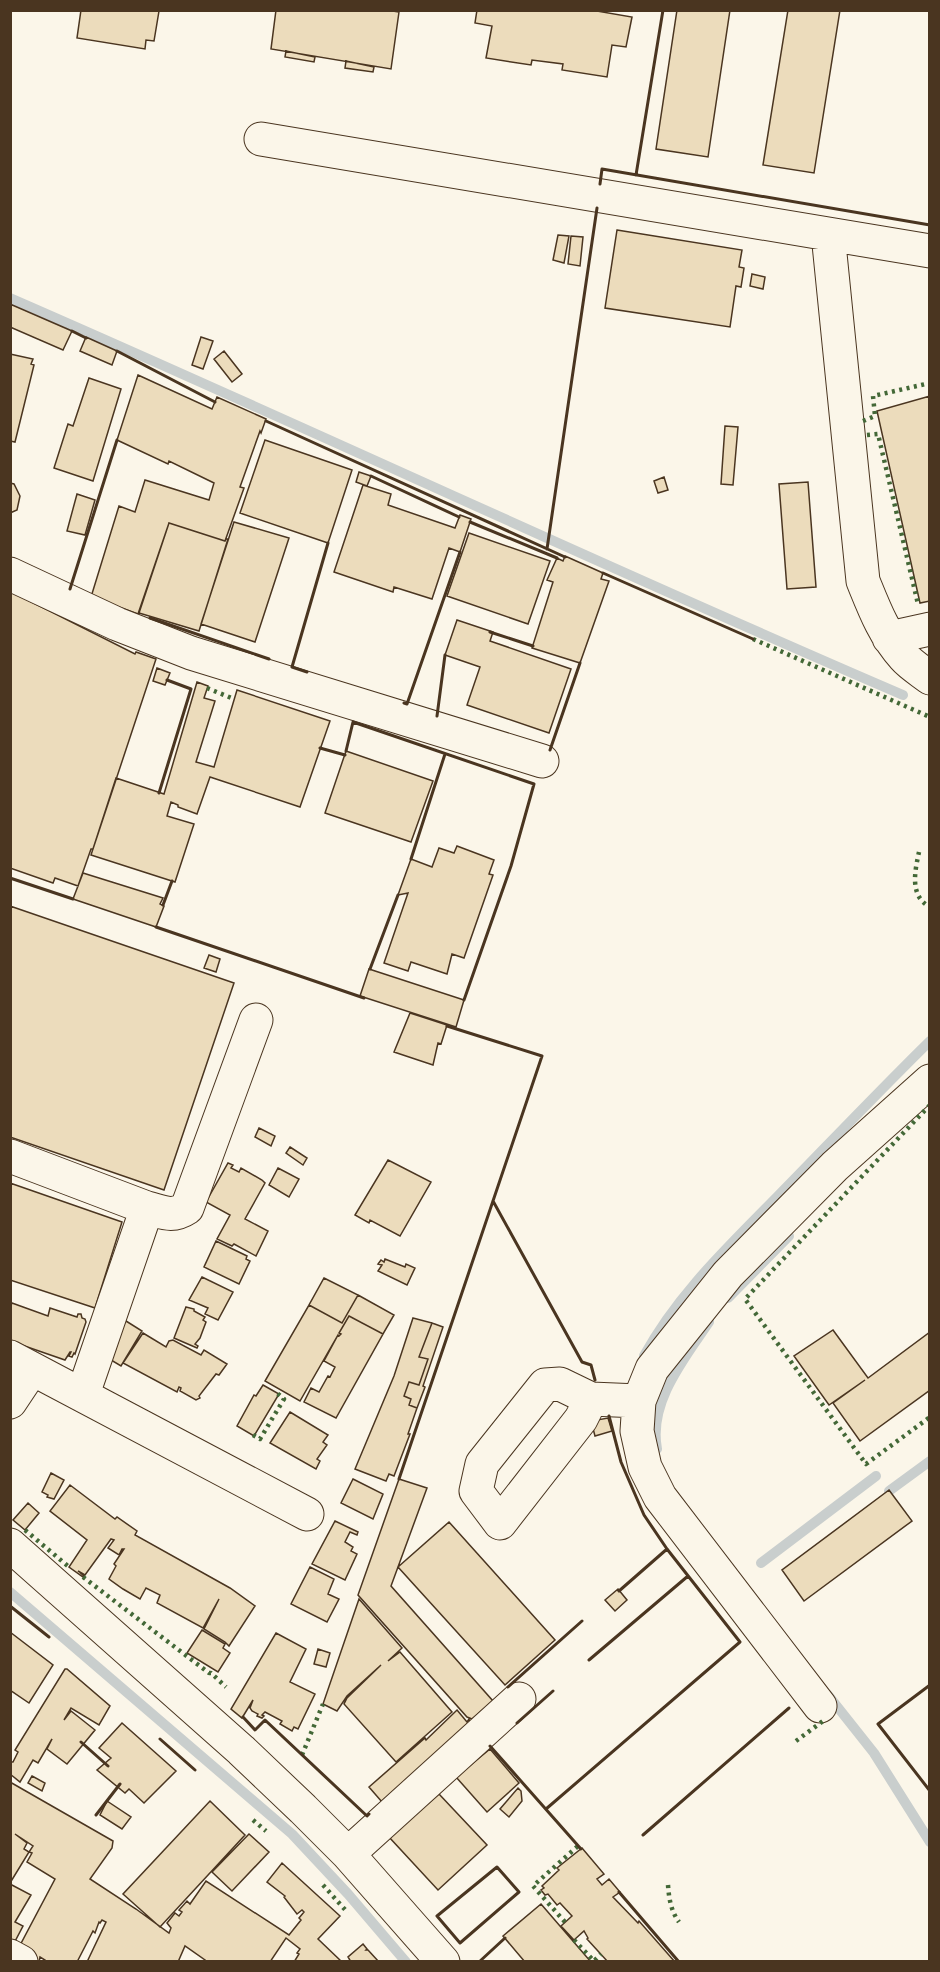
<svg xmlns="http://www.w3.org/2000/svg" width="940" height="1972" viewBox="0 0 940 1972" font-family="'Alegreya Sans',sans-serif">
	<rect width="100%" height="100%" fill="#fbf6e9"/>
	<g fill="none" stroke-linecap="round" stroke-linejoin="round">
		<path stroke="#c9cecd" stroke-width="10" d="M10,298C309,428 604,567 903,695
			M728,1298L789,1236
			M644,1356C677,1295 728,1247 776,1198C827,1146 877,1093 930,1041
			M657,1449C648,1402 685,1358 709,1322
			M889,1491L930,1461
			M761,1563L876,1476
			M10,1592L292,1834L348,1894L406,1962
			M828,1695L874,1753L930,1842"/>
	</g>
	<path fill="#ecdcbc" stroke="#4a3520" stroke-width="1.5" d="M81,10L159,11L154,41L146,40L145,49L77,38Z
		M276,10H386L399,12L391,69L271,49Z
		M477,10H591L632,17L626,47L612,45L607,77L562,70L563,64L532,60L531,65L486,58L492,26L475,23Z
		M677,10H730L708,157L656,149Z
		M788,10H840L814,173L763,165Z
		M286,51L315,57L314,62L285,57Z
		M346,61L374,67L373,72L345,68Z
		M617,230L742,250L739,267L744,268L741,287L736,286L730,327L605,308Z
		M558,235L569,236L564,263L553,260Z
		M571,236L583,237L580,266L568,264Z
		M752,274L765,277L763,289L750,286Z
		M10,304L72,331L63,350L10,327Z
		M86,337L117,351L112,365L80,351Z
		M201,337L213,341L203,369L192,365Z
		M224,351L242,374L232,382L214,359Z
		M10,354L33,359L31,364L34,365L15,442L10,441Z
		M138,375L212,409L217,397L266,419L261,433L260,431L240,487L244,488L225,541L169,523L138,614L91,597L119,506L135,512L145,480L209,500L214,483L169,461L168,464L117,440Z
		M89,378L121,389L93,481L54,468L68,424L73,426Z
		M930,396V601L920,603L877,411Z
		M725,426L738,427L733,485L721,484Z
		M265,440L352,470L328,543L240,513Z
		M359,472L371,476L367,486L356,482Z
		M664,477L668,490L658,493L654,481Z
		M808,482L816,587L787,589L779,484Z
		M10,483L14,484L20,496L17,510L10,513Z
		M363,485L391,494L388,505L455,528L460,515L471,519L460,552L449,548L432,599L394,587L393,592L334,572Z
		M77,494L95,500L85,535L67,531Z
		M234,522L289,538L255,642L201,624Z
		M169,523L225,541L226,539H228L199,631L139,613Z
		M469,533L550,561L528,624L447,596Z
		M565,556L603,573L601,579L609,581L580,663L532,648L553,582L547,580L557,558L563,561Z
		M10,591L135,654L136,652L156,659L93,849H91L78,886L55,878L53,883L10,868Z
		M457,620L493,632L490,641L571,669L549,733L467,705L480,667L445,655Z
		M157,668L170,673L165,685L153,681Z
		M197,682L208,686L204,698L215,701L196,762L214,767L237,690L330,721L300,807L210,777L197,814L178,807V805L171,802L167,816L194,824L175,882L91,855L116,778L164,794Z
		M346,751L433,781L411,842L325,813Z
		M457,846L494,860L489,874L493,875L464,958L452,954L447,974L411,962L408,971L384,963L408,893L398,895L411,859L432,867L439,848L454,853Z
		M83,873L163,898L160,904L164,906L156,927L73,899Z
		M10,906L234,983L164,1190L10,1137Z
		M209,955L220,959L216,972L204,968Z
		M369,969L464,1000L456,1027L360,996Z
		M410,1013L447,1025L441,1044L438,1043L433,1065L394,1052Z
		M259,1128L275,1136L271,1146L255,1137Z
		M290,1147L307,1158L303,1165L286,1153Z
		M388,1160L431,1182L400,1236L370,1220L369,1223L355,1215Z
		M228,1163L233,1165L231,1168L239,1172L241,1168L262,1180L265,1183L245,1219L268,1231L256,1256L234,1244L232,1246L217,1239L230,1215L206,1202Z
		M278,1168L299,1179L289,1197L269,1185Z
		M10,1183L122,1222L95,1308L10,1280Z
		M216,1241L247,1256L246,1259L250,1261L239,1284L204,1267Z
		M385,1259L405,1267L406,1264L415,1268L407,1285L378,1271L382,1265L378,1264L381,1260L384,1262Z
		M202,1277L233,1292L218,1320L205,1314L208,1308L189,1300Z
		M324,1278L358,1295L342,1323L309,1305Z
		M358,1295L394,1315L383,1334L349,1316L339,1333L341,1334L339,1336L338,1335L300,1401L265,1381L309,1305L342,1323Z
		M12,1303L48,1316L50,1308L77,1317L78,1314H81L82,1318L85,1319L86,1322L75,1354L74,1353L72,1357L69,1356L71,1352H70L65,1360L10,1341V1308Z
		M186,1307L194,1309V1311L205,1317L203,1320L206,1322L200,1338L195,1344L198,1346L197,1348L174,1338Z
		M349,1316L383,1334L336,1418L304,1402L311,1388L319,1392L328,1376L330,1377L335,1367L324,1361L338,1335L339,1336L341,1334L339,1333Z
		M413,1318L432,1323L419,1357L428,1359L419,1385L409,1382L404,1396L411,1399L409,1405L417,1408L408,1434H410L394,1476L389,1474L386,1481L355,1469L394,1376Z
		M126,1321L142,1331L121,1366L101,1354Z
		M432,1323L443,1327L423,1386L425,1387L417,1408L409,1405L411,1399L404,1396L409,1382L419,1385L428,1359L419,1357Z
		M833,1330L868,1378L930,1332V1390L860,1441L833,1403L865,1380L829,1405L794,1356Z
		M143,1333L166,1347L169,1341L173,1340L201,1355L204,1350L227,1364L219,1375L216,1374L199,1396L200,1398L196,1400L180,1391L181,1388L179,1387L177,1392L123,1363Z
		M263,1385L279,1394L254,1436L237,1426L254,1395L256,1396Z
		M290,1412L328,1435L323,1442L327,1445L317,1459L320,1461L316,1469L270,1443Z
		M608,1418L612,1431L595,1436L591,1421Z
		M51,1473L64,1480L54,1499L47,1497L48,1495L42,1492Z
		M353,1479L383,1494L373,1519L341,1503Z
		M399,1479L427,1488L391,1586L493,1701L472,1719L467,1717L358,1595Z
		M70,1485L115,1519L117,1517L137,1531L135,1535L230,1588L255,1606L229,1646L225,1642L204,1629L219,1599L203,1628L157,1603L160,1595L146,1588L140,1599L123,1589L109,1579L116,1566L114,1564L124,1549H122L119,1555L108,1548L114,1540L111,1539L85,1575L78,1571L84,1576L83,1577L69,1567L87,1540L50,1511Z
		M889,1490L912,1521L804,1601L782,1570Z
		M28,1503L39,1513L25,1530L13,1520Z
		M335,1521L358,1532L357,1535L350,1532L345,1542L353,1547L351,1551L357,1554L345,1580L312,1564Z
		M449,1522L555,1640L505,1685L398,1567Z
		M310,1567L334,1579L328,1594L339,1599L327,1622L291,1604Z
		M618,1589L627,1600L615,1611L605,1600Z
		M359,1599L402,1648L388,1661L400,1652L452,1712L396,1762L344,1704L347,1698L381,1665L347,1696L337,1711L323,1704Z
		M202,1630L225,1644L223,1648L230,1653L218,1672L187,1653Z
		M10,1632L53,1665L29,1703L10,1690Z
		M276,1633L306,1649L290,1682L315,1694L298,1729L294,1727L292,1731L280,1724L282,1721L265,1712L262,1715L264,1716L262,1718L257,1716L258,1714L252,1711L250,1708L253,1700L242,1718L231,1709Z
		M318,1649L330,1653L326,1667L314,1664Z
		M65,1669H67L110,1706L99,1725L71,1708L64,1720L71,1711L95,1730L67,1764L47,1749L52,1739L38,1763L33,1760L20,1782L10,1774V1762H13L18,1752L15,1750Z
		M457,1710L467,1722L469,1719L470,1723L382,1802L369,1787L425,1738L426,1740Z
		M122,1723L176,1771L144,1803L129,1789L125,1793L97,1770L111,1758L99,1748Z
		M490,1749L519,1783L487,1812L456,1777Z
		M32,1776L45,1783L42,1791L28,1783Z
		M10,1782L113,1841L112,1848L90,1879L136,1909L169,1933L171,1928L167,1923L175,1913L179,1916L182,1912L179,1910L187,1901L190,1904L206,1881L289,1935L301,1920L299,1918L304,1912L302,1910L297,1914L284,1897L285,1896L267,1882L282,1863L340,1916L318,1939L342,1962H294L299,1954L297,1953L300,1949L286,1938L270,1962H208L185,1946L178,1962H87L106,1922L102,1920L100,1923L99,1922L95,1933L93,1931L77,1962H44L45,1960L40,1957L39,1962H36L17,1951L55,1879L27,1862L32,1853L29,1852L33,1846L15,1834L27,1843L24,1849L29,1852L10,1883Z
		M518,1788L521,1791L522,1801L509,1817L500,1809Z
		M439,1794L487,1845L438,1890L389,1837Z
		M107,1801L131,1817L122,1829L100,1815Z
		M210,1801L245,1835L160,1927L123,1894Z
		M249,1834L269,1852L232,1891L212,1872Z
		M582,1848L604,1874L597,1879L602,1885L609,1879L620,1892L613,1897L638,1923L639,1921L675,1962H608L587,1939L588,1938L584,1931L574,1940L561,1926L572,1916L560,1903L557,1905L548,1894L545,1895L541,1890L544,1888L542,1886L559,1870L557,1868Z
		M10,1884L31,1895L15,1922L23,1926L12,1947H10Z
		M541,1904L591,1962H525L503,1936Z
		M363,1944L367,1949L366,1950H368L379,1962H351L348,1957Z"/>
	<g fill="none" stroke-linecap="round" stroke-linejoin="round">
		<g stroke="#4a3520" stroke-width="35">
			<path id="minor" d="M261,139L930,251
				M828,234L863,581C874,608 884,635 904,657C911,665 921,671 930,678
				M10,574L117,624L191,653L542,761
				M889,638L930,629
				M10,1156L147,1208C163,1212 172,1218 187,1208L256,1020
				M10,1357L307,1514
				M83,1394L147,1208
				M591,1399L581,1419L500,1523L476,1491L482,1464L545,1385L560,1384L591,1399L639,1401
				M10,1402L32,1369
				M10,1545L241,1750L303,1809L348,1854L443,1962
				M820,1706L660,1497L645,1467L637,1431L639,1401L652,1369L728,1274L835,1166L930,1081
				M348,1854L519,1699
				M10,1956L21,1962"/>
		</g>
		<use href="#minor" stroke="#fbf6e9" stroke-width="33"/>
		<path stroke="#436837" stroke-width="4.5" stroke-dasharray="3 4.5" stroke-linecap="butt" d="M863,421L875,416L873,396L930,383
			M867,435L878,434L918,604
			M753,639L930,717
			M207,688L234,699
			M919,852C915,871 909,896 930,907
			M930,1105L745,1299L866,1464L930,1417
			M253,1435L260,1439L284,1399L277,1393
			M25,1530L69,1567
			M83,1577L209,1673H211L226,1687
			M796,1741L823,1721
			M302,1755L323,1704
			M253,1820L266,1831
			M323,1885L348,1913
			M668,1885C669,1899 671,1911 679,1922
			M565,1922L533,1886L578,1846
			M574,1940L594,1961L601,1954"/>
		<path stroke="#4a3520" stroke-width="3" d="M636,175L663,10
			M600,184L602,169L930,225
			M72,331L86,338
			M117,351L215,402
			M266,421L565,557
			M371,476L459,517
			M470,522L557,558
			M547,549L597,208
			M603,573L753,639
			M70,589L117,440
			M150,618L269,659
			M490,632L533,646
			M307,672L292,667L328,543
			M404,703L407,704L460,552
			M437,716L445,655
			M320,748L345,755
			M550,750L580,663
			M346,751L353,722L534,784L511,866L464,1000
			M159,793L191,689L167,680
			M411,859L445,754
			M10,878L73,899
			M163,905L172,881
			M156,927L364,998
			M370,969L398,895
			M493,1201L582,1362L591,1365L595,1380
			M399,1479L542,1056L447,1026
			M619,1591L667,1549
			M10,1606L49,1637
			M589,1660L688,1576
			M930,1685L878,1724L930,1791
			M508,1687L582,1621
			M243,1717L255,1730L265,1720L367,1816L369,1814
			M517,1723L553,1691
			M160,1739L195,1770
			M81,1742L108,1766
			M490,1746L581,1849
			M546,1809L740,1642L667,1549L644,1515L621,1462L609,1416
			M96,1815L120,1784
			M643,1835L789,1708
			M497,1867L519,1892L460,1943L437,1916Z
			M619,1892L679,1962
			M479,1962L505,1938"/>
	</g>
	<rect width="940" height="1972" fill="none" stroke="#4a3520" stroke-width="24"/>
</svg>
